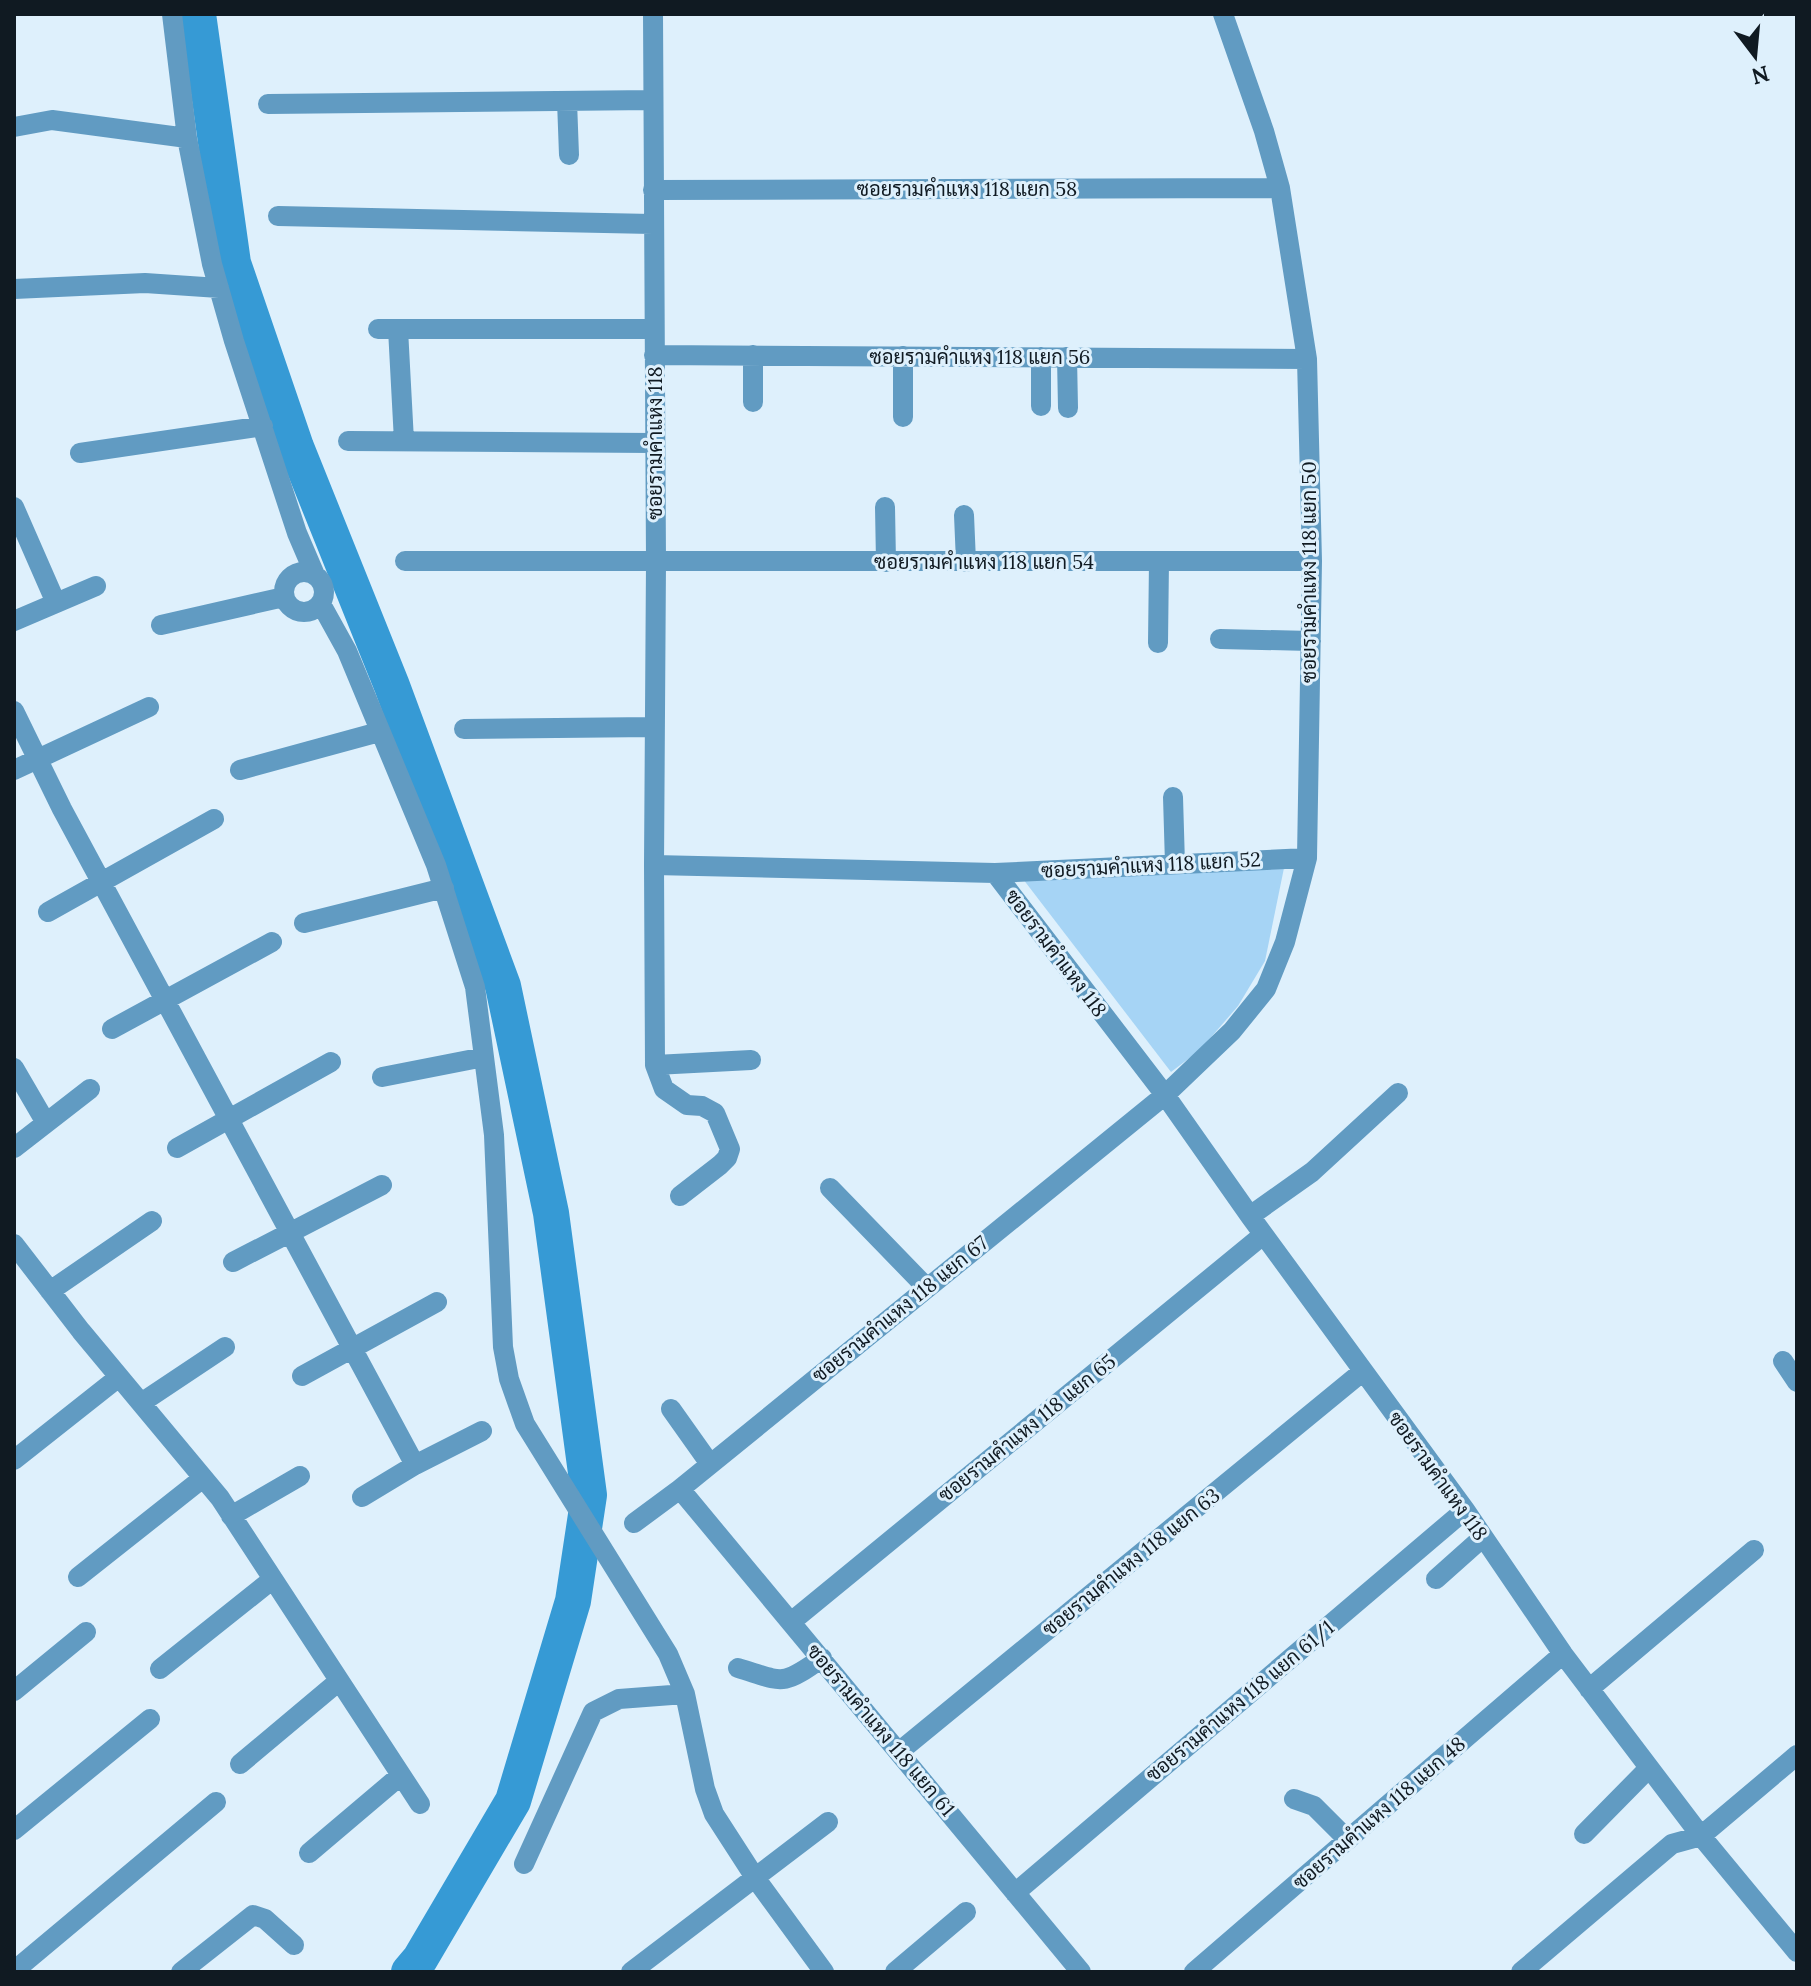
<svg xmlns="http://www.w3.org/2000/svg" width="1811" height="1986" viewBox="0 0 1811 1986" font-family="Lora,Sarabun,serif">
	<rect width="100%" height="100%" fill="#def0fc"/>
	<path fill="#a6d4f5" d="M1284,868L1265,961L1238,1006L1200,1050L1171,1072L1023,879Z"/>
	<g fill="none" stroke-linecap="round" stroke-linejoin="round">
		<path stroke="#369ad5" stroke-width="36" d="M198,14L233,263L296,447L392,686L503,986L551,1213L589,1495L573,1601L513,1801L420,1959L409,1972"/>
		<path stroke="#619bc2" stroke-width="20" d="M172,14L187,138L212,264L234,341L297,533L315,575
			M653,14L656,562L654,865L995,873L1165,1095L1250,1216L1465,1510L1563,1654L1701,1836L1797,1952
			M567,101L569,155
			M268,104L653,100
			M14,127L52,120L187,138
			M653,190L1280,188
			M278,216L652,224
			M14,289L145,283L219,288
			M378,329H653
			M398,329L404,441
			M654,355L1307,359
			M753,355V402
			M1041,357V406
			M1067,357L1068,408
			M903,417V356
			M348,441L653,443
			M80,453L263,426
			M14,507L56,603
			M885,507L886,562
			M964,515L966,562
			M405,561H1312
			M284 592a20 20 0 1 1 40 0a20 20 0 1 1-40 0Z
			M321,604L347,651L436,865L475,987L494,1135L503,1347L509,1379L525,1424L668,1654L685,1694L705,1789L714,1814L756,1879L824,1972
			M14,621L96,586
			M161,625L284,597
			M1220,639L1311,641
			M1158,643L1159,561
			M14,711L62,809L415,1465
			M464,729L653,727
			M14,770L149,707
			M240,770L379,732
			M1173,797L1175,864
			M654,865L655,1065L664,1089L687,1105L702,1106L715,1113L730,1149L727,1158L720,1165L680,1196
			M995,873L1307,858
			M48,912L214,819
			M304,923L444,888
			M112,1029L272,942
			M655,1065L751,1060
			M14,1068L46,1123
			M382,1077L484,1057
			M14,1148L90,1089
			M177,1148L331,1062
			M830,1188L927,1288
			M1250,1216L1312,1172L1398,1093
			M14,1244L81,1331L220,1498L420,1804
			M233,1262L382,1185
			M50,1291L152,1221
			M1783,1361L1797,1382
			M302,1376L437,1302
			M141,1403L225,1347
			M671,1409L710,1464
			M14,1460L119,1377
			M680,1489L1081,1972
			M362,1497L415,1465L482,1431
			M231,1516L300,1476
			M634,1523L680,1489L1165,1095L1232,1031L1266,989L1285,942L1307,858L1312,561L1307,359L1280,188L1264,131L1223,14
			M78,1577L203,1478
			M1436,1579L1482,1538
			M791,1622L1263,1235
			M738,1668C784,1682 781,1687 822,1658
			M160,1669L273,1579
			M1589,1689L1754,1550
			M14,1691L86,1632
			M900,1751L1362,1372
			M240,1764L339,1681
			M1294,1799L1314,1806L1348,1840
			M14,1830L150,1719
			M1584,1834L1649,1768
			M309,1853L401,1775
			M524,1864L593,1712L619,1699L685,1694
			M1015,1893L1465,1510
			M14,1971L216,1802
			M181,1972L253,1915L265,1919L294,1945
			M631,1972L828,1822
			M895,1972L966,1912
			M1194,1972L1563,1654
			M1521,1972L1672,1844L1701,1836L1797,1755"/>
	</g>
	<g text-anchor="middle" stroke-width="6" stroke-linejoin="round" paint-order="stroke">
		<g font-size="20" fill="#101a22" stroke="#def0fc">
			<text x="967" y="196">ซอยรามคำแหง 118 แยก 58</text>
			<text x="980" y="364">ซอยรามคำแหง 118 แยก 56</text>
			<text transform="translate(655 443) rotate(-90)" y="7">ซอยรามคำแหง 118</text>
			<text x="984" y="569">ซอยรามคำแหง 118 แยก 54</text>
			<text transform="translate(1309 572) rotate(-90)" y="7">ซอยรามคำแหง 118 แยก 50</text>
			<text transform="translate(1151 865) rotate(-3)" y="7">ซอยรามคำแหง 118 แยก 52</text>
			<text transform="translate(1056 953) rotate(53)" y="7">ซอยรามคำแหง 118</text>
			<text transform="translate(900 1309) rotate(-39)" y="7">ซอยรามคำแหง 118 แยก 67</text>
			<text transform="translate(1027 1428) rotate(-39)" y="7">ซอยรามคำแหง 118 แยก 65</text>
			<text transform="translate(1438 1476) rotate(54)" y="7">ซอยรามคำแหง 118</text>
			<text transform="translate(1131 1562) rotate(-39)" y="7">ซอยรามคำแหง 118 แยก 63</text>
			<text transform="translate(1240 1701) rotate(-40)" y="7">ซอยรามคำแหง 118 แยก 61/1</text>
			<text transform="translate(881 1730) rotate(50)" y="7">ซอยรามคำแหง 118 แยก 61</text>
			<text transform="translate(1379 1813) rotate(-41)" y="7">ซอยรามคำแหง 118 แยก 48</text>
		</g>
	</g>
	<rect width="1811" height="1986" fill="none" stroke="#101a22" stroke-width="32"/>
	<g transform="translate(1755 56) rotate(164)" stroke="#def0fc" stroke-width="6" paint-order="stroke">
	<path d="M0-6L14 30L0 20L-14 30Z" fill="#101a22"/>
	<text y="-12" font-size="22" font-weight="bold" text-anchor="middle" fill="#101a22">N</text>
	</g>
</svg>
